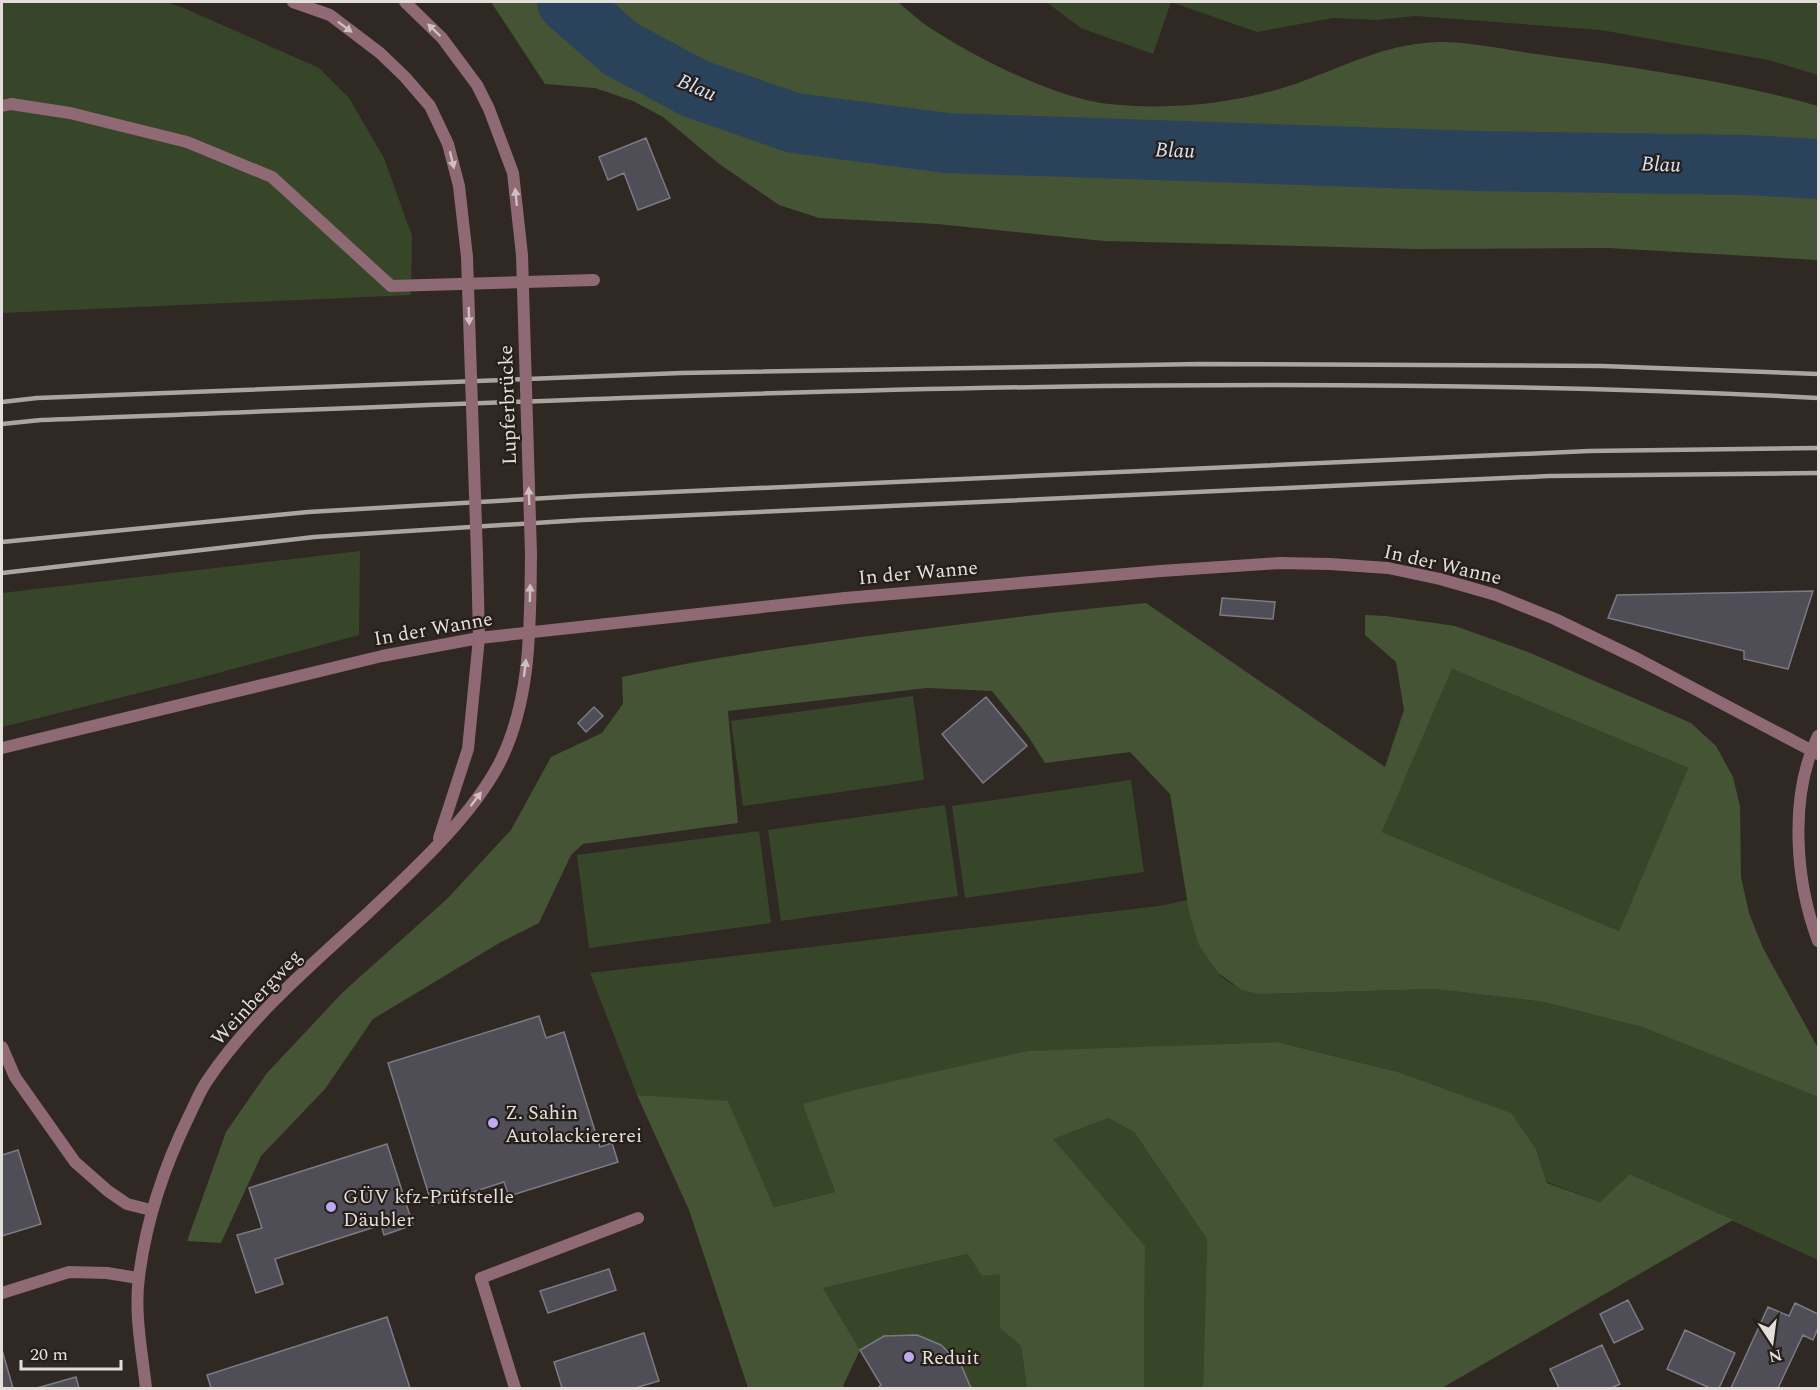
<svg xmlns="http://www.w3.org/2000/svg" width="1820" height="1390" viewBox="0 0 1820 1390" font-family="Spectral,serif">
	<rect width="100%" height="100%" fill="#302822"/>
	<path fill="#374629" d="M2,2H166L184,8L319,68L349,98L384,158L412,236L411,295L2,313Z
		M1046,2H1818V75L1768,60L1601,30L1415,16L1377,20L1333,18L1257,32L1171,2L1153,54L1081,28Z
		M360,551L359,635L203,677L2,727V593Z
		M1452,669L1688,768L1619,931L1382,832Z
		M913,696L924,780L743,806L731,721Z
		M1131,780L1144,872L965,898L952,806Z
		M945,805L958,896L781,921L768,830Z
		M759,831L771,923L589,948L577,855Z
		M1187,900C1189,912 1210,964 1218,973C1227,984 1245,990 1259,994L1435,989L1544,1002L1642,1027L1818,1097V1260L1631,1174L1600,1202L1547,1182L1536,1149L1510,1113L1398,1072L1277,1042L1174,1046L804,1104L835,1192L774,1207L728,1102L637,1095L590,973L1159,906Z
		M1108,1118L1134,1132L1207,1239L1203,1388H1144L1145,1246L1052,1139Z
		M969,1254L1000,1274V1328L1021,1346L1027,1388H971L961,1365L942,1345L917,1335L884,1336L860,1350L823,1288Z"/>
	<path fill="#445435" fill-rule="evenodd" d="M491,2H898C909,11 920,22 932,29C978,59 1055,98 1109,104C1164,110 1223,105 1276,90C1332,74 1377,44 1438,42C1470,41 1511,51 1543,55C1634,67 1730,81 1818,106V260L1608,248L1416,249L1104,241L937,224L819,218L779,205L718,163L663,117L633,101L595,88L545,84Z
		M1146,603L1385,767L1404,710L1396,662L1365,635V615L1386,616L1455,626L1528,652L1691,723L1716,746L1733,777L1740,806L1741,877L1749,913L1763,948L1818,1048V1097L1642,1027L1544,1002L1435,989L1259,994L1242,990L1218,973L1199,945L1189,912L1170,794L1130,752L1045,763L1028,736L992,691L927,688L728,711L738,823L583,844L571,855L539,923L501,942L373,1019L325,1089L261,1156L221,1243L187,1241L226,1132L267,1073L343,992L447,899L511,830L551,757L602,733L623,704L622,677C711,657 801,645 892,633C976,622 1061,611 1146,603ZM1452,669L1688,768L1619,931L1382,832Z
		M1277,1042L1398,1072L1511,1113L1536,1149L1547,1183L1600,1202L1630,1174L1733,1220L1442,1388H1203L1207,1239L1134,1132L1108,1118L1053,1139L1145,1246L1144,1388H1027L1021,1346L1000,1328V1274L982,1276L968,1254L823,1288L860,1350L843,1386L847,1388H748L689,1210L637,1095L728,1101L774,1207L835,1192L803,1104L854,1090L1028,1051Z"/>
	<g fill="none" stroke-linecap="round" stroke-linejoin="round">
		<path stroke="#2b425b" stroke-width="60" d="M567,2L621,49L696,89L794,123L947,143L1478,161L1748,165L1818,169"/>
	</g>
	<path fill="#4f4e57" stroke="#7b7a85" stroke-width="1.5" d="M646,138L670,198L638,210L624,173L608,180L599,157Z
		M1813,591L1788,669L1744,659V651L1608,618L1617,595Z
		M1222,598L1275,602L1273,619L1220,615Z
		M986,697L1027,746L983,783L942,734Z
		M594,707L603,716L586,732L578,723Z
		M539,1016L546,1038L564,1032L600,1147L612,1143L618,1162L509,1196L504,1182L432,1205L388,1063Z
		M387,1144L413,1225L384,1235L381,1225L275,1259L283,1284L256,1293L237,1235L262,1228L249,1188Z
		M18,1150L41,1224L2,1236V1155Z
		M609,1269L616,1290L548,1313L540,1291Z
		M1628,1300L1643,1329L1614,1343L1600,1314Z
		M1795,1303L1818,1314V1328L1813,1340L1803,1335L1778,1388H1731L1768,1307L1789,1316Z
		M387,1317L410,1388H211L207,1375Z
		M1685,1330L1735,1353L1719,1388H1710L1667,1369Z
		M644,1333L659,1381L635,1388H562L554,1362Z
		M917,1335L941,1345L961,1365L971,1388H878L881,1385L860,1350L884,1336Z
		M1602,1345L1620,1384L1611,1388H1559L1550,1369Z
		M2,1350L13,1388H2Z
		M76,1377L79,1388H37Z"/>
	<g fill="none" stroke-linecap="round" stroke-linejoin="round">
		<path stroke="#8f6974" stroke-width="12" d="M2,106L11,104L70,113L187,142L272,177L391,286L594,280
			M481,1278L638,1218"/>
		<path stroke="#8f6974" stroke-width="12" d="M1818,736C1789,795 1795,880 1818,941
			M2,1047L15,1077L75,1162L108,1191L127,1204L151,1210
			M481,1278L515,1388
			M2,1293L69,1272L107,1273L138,1278"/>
		<path stroke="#8f6974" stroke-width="12" d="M293,2L330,15L380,53L405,77L430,106L448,144L459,186L467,257
			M405,2L442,38L477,85L489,109L513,173L522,255
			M2,748L382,656L479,638L845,598L1161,571L1280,563L1330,564L1388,568L1440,579L1496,595L1555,619L1636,658L1818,754
			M439,838L468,749L479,638L477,556
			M146,1388C142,1352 134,1313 139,1277C146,1220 164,1167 189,1116C195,1104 200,1091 207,1081C250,1017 311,965 368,913C413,870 470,819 499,764C532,699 530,625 531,554"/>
		<path stroke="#aba4a0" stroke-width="4.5" d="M2,402L37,398L681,373L1199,364L1602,366L1818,374
			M2,424L41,420C633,398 1226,367 1818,398
			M2,542L308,512L581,496L1589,451L1818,448
			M2,573L314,537L582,520L1549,476L1818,473"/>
		<path stroke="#8f6974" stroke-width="12" d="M522,255L531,554
			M467,257L477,556"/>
	</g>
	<defs><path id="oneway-solid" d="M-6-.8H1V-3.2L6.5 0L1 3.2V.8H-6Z" transform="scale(1.5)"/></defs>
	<g fill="#cfc1c1">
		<use href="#oneway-solid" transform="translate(345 27) rotate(37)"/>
		<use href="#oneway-solid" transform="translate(434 30) rotate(-136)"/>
		<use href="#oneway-solid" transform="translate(452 160) rotate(76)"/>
		<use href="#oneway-solid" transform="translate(516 197) rotate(-96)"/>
		<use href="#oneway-solid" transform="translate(469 316) rotate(88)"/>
		<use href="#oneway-solid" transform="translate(529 496) rotate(-92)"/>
		<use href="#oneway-solid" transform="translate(530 593) rotate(-89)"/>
		<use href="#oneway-solid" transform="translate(525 668) rotate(-83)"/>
		<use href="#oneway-solid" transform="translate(476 799) rotate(-53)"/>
	</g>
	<g fill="#bea9f5" stroke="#261e19" stroke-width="2">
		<circle cx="493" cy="1123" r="6"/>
		<circle cx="331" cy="1207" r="6"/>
		<circle cx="909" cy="1357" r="6"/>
	</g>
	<g text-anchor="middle" stroke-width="4.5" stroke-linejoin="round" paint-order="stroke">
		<g font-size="20" fill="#e4dedb" stroke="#261e19">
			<text transform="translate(507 405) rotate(-92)" y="7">Lupferbrücke</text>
			<text transform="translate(1443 564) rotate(13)" y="7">In der Wanne</text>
			<text transform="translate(918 572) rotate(-5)" y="7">In der Wanne</text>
			<text transform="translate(433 628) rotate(-10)" y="7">In der Wanne</text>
			<text transform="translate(256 997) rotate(-47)" y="7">Weinbergweg</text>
		</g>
		<g font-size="20" fill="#e4dedb" stroke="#261e19" text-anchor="start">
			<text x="505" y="1119">Z. Sahin<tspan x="505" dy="23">Autolackiererei</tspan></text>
			<text x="343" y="1203">GÜV kfz-Prüfstelle<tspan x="343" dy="23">Däubler</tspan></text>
			<text x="921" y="1364">Reduit</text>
		</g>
		<g font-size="21" font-style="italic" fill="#d3e4f8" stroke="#261e19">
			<text transform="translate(697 87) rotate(23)" y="7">Blau</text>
			<text transform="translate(1175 150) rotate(2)" y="7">Blau</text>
			<text transform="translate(1661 164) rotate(2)" y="7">Blau</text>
		</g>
	</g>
	<rect width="1820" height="1390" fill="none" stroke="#e4dedb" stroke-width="6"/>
	<g transform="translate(1772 1342) rotate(167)" stroke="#261e19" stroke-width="4.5" paint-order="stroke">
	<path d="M0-4.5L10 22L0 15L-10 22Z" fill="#e4dedb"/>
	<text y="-9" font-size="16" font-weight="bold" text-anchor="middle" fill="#e4dedb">N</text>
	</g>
	<path d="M21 1360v9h100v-9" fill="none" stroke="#e4dedb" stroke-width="3"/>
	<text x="30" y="1360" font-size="18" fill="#e4dedb" stroke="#261e19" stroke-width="4.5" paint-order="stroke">20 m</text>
</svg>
